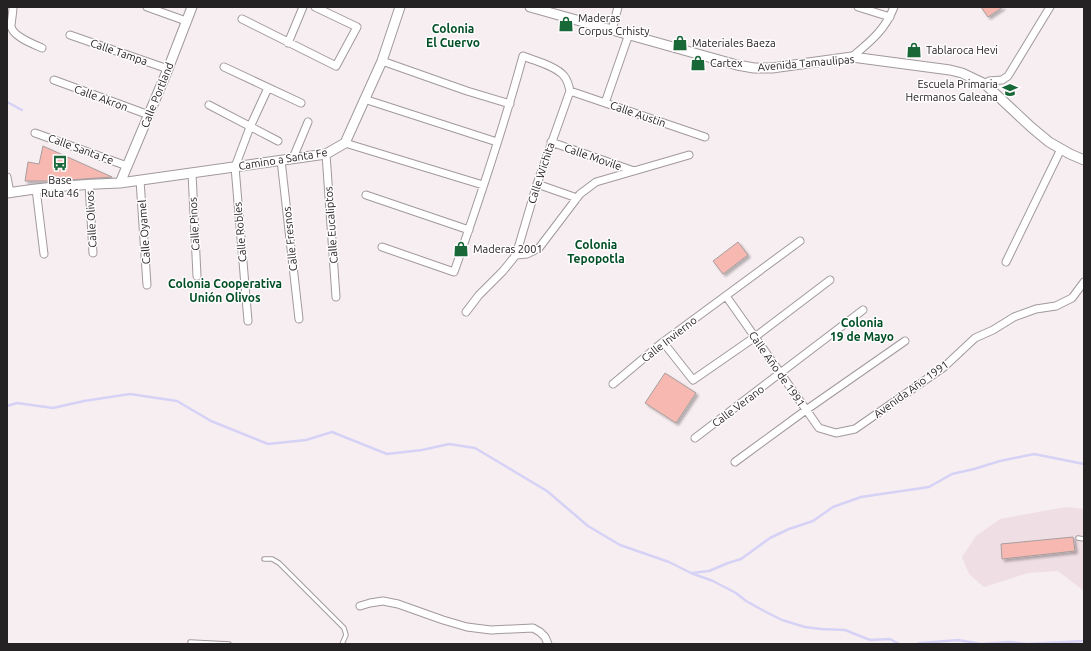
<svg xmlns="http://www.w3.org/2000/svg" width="1091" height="651" viewBox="0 0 1091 651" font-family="Ubuntu,sans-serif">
	<defs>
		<filter id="shadow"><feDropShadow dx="2.5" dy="2.5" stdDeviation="1" flood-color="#0004"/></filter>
	</defs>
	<rect width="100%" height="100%" fill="#f7eef1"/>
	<path fill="#efdee4" d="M1066,507L1084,509V591L1058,571L1028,573L984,587L969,574L962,557L976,536L1000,519Z"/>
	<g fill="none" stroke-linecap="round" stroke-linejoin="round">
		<path stroke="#d6d2f6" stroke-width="2.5" d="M7,102L22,110
			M7,406L17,403L53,408L84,401L130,394L177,401L211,421L268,444L306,440L332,432L387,454L422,450L449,444L475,448L547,491L588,526L620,545L669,562L691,573L713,581L736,593L746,601L764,611L782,620L805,627L821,629L845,630L870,640L890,639L899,644
			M692,573L709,571L728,563L741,559L770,538L789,529L813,521L833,507L861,497L929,487L952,474L974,469L1000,461L1034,454L1084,464
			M917,644L921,643L958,640L981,644L1010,642L1027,644L1084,641"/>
	</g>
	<path fill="#f7b8b2" stroke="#a79e9d" filter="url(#shadow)" d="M981,7H1003L988,17Z
		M43,146L112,177L56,181H25L28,162L39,164Z
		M738,242L748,255L723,274L713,261Z
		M665,373L696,393L676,423L645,403Z
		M1073,537L1075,551L1002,559L1001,544Z"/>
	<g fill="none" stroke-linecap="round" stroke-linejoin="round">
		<g stroke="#a1999c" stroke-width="5.5">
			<path id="service" d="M1078,538L1084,539
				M264,559H272L279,563L344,628L346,635L342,644
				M190,642L229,644"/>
		</g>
		<g stroke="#a1999c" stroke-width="9">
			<path id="minor" d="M13,7C13,12 11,23 11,26C12,36 33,44 42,48
				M147,7L186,21
				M858,7L890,17
				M242,19L336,66L357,27L315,7
				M612,30L618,7
				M70,35L168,69
				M288,43L303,7
				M852,57C871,41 885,30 894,7
				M382,61L467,91L510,104
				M224,67L301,103
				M54,80L149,115
				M985,84L989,81L1002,80L1008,76L1050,7
				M570,91L705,137
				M364,99L497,142
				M605,103L629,34
				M209,105L278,141
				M35,133L127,166
				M551,142L634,171
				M345,143L483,185
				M326,154L336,297
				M293,158L308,122
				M281,160L299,319
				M192,173L197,276
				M7,177L10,193
				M140,180L147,285
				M89,184L93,253
				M537,184L577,198
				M36,189L44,254
				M366,195L469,230
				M382,247L454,272C479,201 503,129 523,56C535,61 556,66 564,76C568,81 569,86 570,91
				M516,255L527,254L539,248L580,194L596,182L689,155
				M1006,262L1061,149
				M726,296L819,428L836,433L855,429L944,367L975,338L993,330L1014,317L1036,309L1056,306L1072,298L1084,282
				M466,312L479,295L503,271L516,255L537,184L570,91
				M248,321L235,167L250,127L268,88
				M663,342L693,380L755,337L830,280
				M613,384L663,342L800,241
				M695,438L863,310
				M735,462L806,410L905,341
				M360,606L370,603L383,601L398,604L443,620L467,627L491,630L533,628L540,632L545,637L548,644"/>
		</g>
		<g stroke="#a1999c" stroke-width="11">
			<path id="tertiary" d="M530,7L737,65L754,68H772L852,57L950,70L962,73L985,84L1031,127L1049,142L1070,154L1084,160
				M120,183L168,69L192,7
				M7,193C45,187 82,184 120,183L326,154L345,143L382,61L400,7"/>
		</g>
		<use href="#service" stroke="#fff" stroke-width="3.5"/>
		<use href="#minor" stroke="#fff" stroke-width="7"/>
		<use href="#tertiary" stroke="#fff" stroke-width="9"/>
	</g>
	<defs>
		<g id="shop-bare" transform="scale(1.2)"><path d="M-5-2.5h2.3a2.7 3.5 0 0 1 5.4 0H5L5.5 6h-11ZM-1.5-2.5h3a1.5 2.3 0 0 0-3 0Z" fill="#186838" stroke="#fffdfe" stroke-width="2.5" paint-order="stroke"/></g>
		<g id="school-bare" transform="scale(1.2)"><path d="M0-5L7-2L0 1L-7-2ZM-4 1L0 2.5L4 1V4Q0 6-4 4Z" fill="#186838" stroke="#fffdfe" stroke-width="2.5" paint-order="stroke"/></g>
		<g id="bus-bare" transform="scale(1.2)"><path d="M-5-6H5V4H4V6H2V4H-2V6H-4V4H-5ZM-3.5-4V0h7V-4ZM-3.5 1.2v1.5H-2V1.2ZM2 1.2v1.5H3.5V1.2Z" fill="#186838" stroke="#fffdfe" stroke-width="2.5" paint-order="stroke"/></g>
	</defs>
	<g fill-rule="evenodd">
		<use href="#shop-bare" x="566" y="24"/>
		<use href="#shop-bare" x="680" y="43"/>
		<use href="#shop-bare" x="914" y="50"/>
		<use href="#shop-bare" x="698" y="63"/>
		<use href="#school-bare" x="1010" y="90"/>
		<use href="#bus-bare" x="60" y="163"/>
		<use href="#shop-bare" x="461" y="249"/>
	</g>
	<g text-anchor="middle" stroke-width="3" stroke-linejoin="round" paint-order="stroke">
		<g font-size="11" fill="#252223" stroke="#fffdfe" text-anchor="start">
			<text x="578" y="22">Maderas<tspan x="578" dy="13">Corpus Crhisty</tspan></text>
			<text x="692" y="47">Materiales Baeza</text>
			<text x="926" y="54">Tablaroca Hevi</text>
			<text x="710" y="67">Cartex</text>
			<text x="998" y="88" text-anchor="end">Escuela Primaria<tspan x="998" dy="13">Hermanos Galeana</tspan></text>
			<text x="60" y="184" text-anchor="middle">Base<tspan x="60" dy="13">Ruta 46</tspan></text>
			<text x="473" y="253">Maderas 2001</text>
		</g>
		<g font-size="11" fill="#252223" stroke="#fffdfe">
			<text transform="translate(119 52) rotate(19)" y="4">Calle Tampa</text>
			<text transform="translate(806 63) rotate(-5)" y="4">Avenida Tamaulipas</text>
			<text transform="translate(157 95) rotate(-68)" y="4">Calle Portland</text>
			<text transform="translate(101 98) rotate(20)" y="4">Calle Akron</text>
			<text transform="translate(638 114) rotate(19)" y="4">Calle Austin</text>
			<text transform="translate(81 149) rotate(20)" y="4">Calle Santa Fe</text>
			<text transform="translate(593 157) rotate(19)" y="4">Calle Movile</text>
			<text transform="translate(283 159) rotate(-9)" y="4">Camino a Santa Fe</text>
			<text transform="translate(541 173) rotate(-72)" y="4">Calle Wichita</text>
			<text transform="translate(91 219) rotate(-93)" y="4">Calle Olivos</text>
			<text transform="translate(194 224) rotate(-93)" y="4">Calle Pinos</text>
			<text transform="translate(331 225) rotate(-94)" y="4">Calle Eucaliptos</text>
			<text transform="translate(144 232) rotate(-94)" y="4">Calle Oyamel</text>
			<text transform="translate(240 232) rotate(-95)" y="4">Calle Robles</text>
			<text transform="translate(290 239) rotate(-96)" y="4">Calle Fresnos</text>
			<text transform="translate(669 339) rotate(-38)" y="4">Calle Invierno</text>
			<text transform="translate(777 369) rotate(55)" y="4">Calle Año de 1991</text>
			<text transform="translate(911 389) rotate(-36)" y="4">Avenida Año 1991</text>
			<text transform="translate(738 406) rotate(-37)" y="4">Calle Verano</text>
		</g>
		<g font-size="12" font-weight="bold" fill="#004f25" stroke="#fffdfe">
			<text x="453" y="33">Colonia<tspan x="453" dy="14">El Cuervo</tspan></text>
			<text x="596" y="249">Colonia<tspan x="596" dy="14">Tepopotla</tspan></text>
			<text x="225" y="288">Colonia Cooperativa<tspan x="225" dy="14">Unión Olivos</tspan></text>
			<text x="862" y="327">Colonia<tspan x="862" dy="14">19 de Mayo</tspan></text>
		</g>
	</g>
	<rect width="1091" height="651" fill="none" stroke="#252223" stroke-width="16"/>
</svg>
